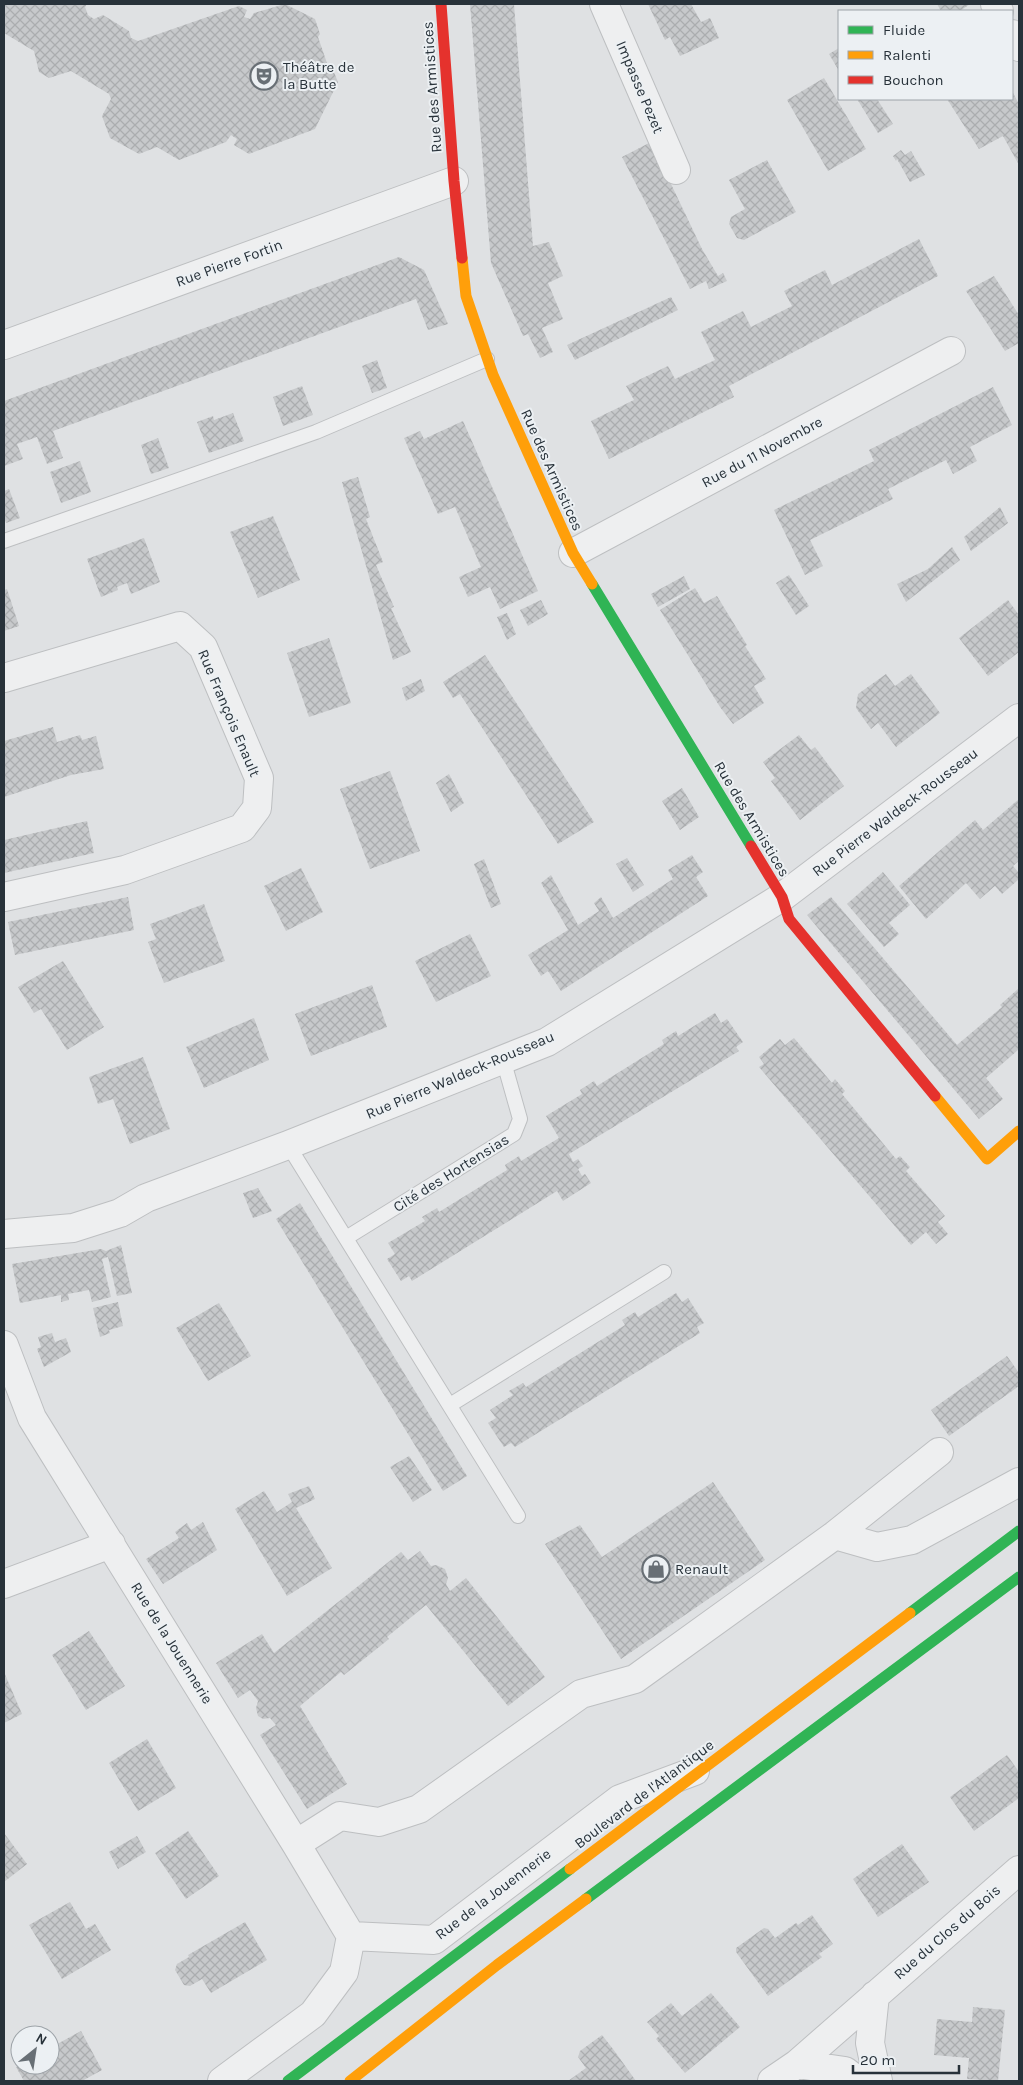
<svg xmlns="http://www.w3.org/2000/svg" width="1023" height="2085" viewBox="0 0 1023 2085" font-family="Karla,sans-serif">
	<defs>
		<pattern id="building-cross-hatch" width="8" height="8" patternUnits="userSpaceOnUse" patternTransform="scale(1.25)"><rect width="8" height="8" fill="#c7c9cb"/><path d="M0 0l8 8M0 8l8-8" fill="none" stroke="#abadaf"/></pattern>
	</defs>
	<rect width="100%" height="100%" fill="#dfe1e3"/>
	<path fill="url(#building-cross-hatch)" d="M4,4H87L85,7L88,15L94,19L103,15L129,31L131,38L138,41L239,6L247,10L244,17L250,19L254,13L285,4L315,19L320,34L318,37L328,66L333,70L338,82L315,129L249,154L234,145L237,139L231,135L226,142L179,160L157,147L139,154L110,138L102,116L111,99L109,94L71,71L49,78L39,72L34,51L4,33Z
		M470,4H514L533,246L549,242L563,276L548,283L563,319L542,328L553,352L540,358L528,334L523,336L491,263Z
		M648,4H691L701,22L710,18L719,38L680,56L670,37L665,40Z
		M937,4H970L960,11H941Z
		M839,48V71L829,54Z
		M824,78L866,149L828,171L787,100Z
		M1012,91L1019,104V165L1003,136L979,149L947,99H1012Z
		M857,99H877L893,124L878,133Z
		M651,142L702,249L718,276L723,273L727,281L709,289L706,281L690,289L622,157Z
		M901,150L905,155L911,151L925,175L910,182L897,159L896,161L893,156Z
		M767,160L796,212L744,240L737,238L729,224L731,217L745,209L729,180Z
		M919,239L938,276L729,386L734,397L609,459L591,421L634,400L626,386L668,366L675,379L715,360L701,332L743,311L751,327L792,306L784,291L825,270L832,285Z
		M399,257L424,270L448,324L428,330L416,299L53,431L63,458L47,464L37,437L17,444L23,459L4,466V401Z
		M994,276L1019,315V343L1005,351L966,291Z
		M671,297L678,310L575,360L567,345Z
		M377,360L387,388L372,393L362,366Z
		M302,386L313,415L283,426L273,397Z
		M993,387L1012,425L970,447L977,461L953,474L946,460L888,489L893,499L810,540L823,566L805,575L774,510L874,461L869,450Z
		M233,413L244,441L209,453L197,422L213,416L214,420Z
		M463,421L538,591L500,609L490,587L468,597L459,577L481,567L455,507L438,514L404,438L420,431L424,439Z
		M158,438L169,468L151,474L141,445Z
		M80,461L91,492L61,503L50,472Z
		M358,477L370,517L366,519L383,562L376,565L394,607L391,608L411,652L393,660L342,482Z
		M9,489L20,518L6,523L4,518V491Z
		M1000,507L1008,523L971,551L964,537Z
		M273,516L300,580L258,598L230,532Z
		M144,538L160,582L131,594L127,583L117,587L118,590L101,597L87,559Z
		M952,547L960,560L906,602L897,584L928,569Z
		M789,575L809,606L796,615L776,583Z
		M684,576L690,589L658,607L651,594Z
		M695,588L704,603L717,596L747,645L745,646L766,679L754,686L764,703L733,724L720,707L660,610Z
		M7,589L19,626L4,631V590Z
		M541,600L548,614L528,626L520,610Z
		M1008,600L1019,615V652L988,676L959,638Z
		M507,613L516,634L507,640L497,617Z
		M329,638L351,703L309,717L287,653Z
		M485,655L594,822L558,844L460,694L453,698L443,682Z
		M886,674L895,686L911,674L940,713L896,747L878,723L871,729L856,708L858,694Z
		M421,679L425,691L406,701L402,688Z
		M53,727L57,742L80,735L82,740L96,736L104,769L71,775L4,797V741Z
		M799,735L811,750L815,747L844,786L800,820L771,781L775,778L763,762Z
		M390,771L420,851L370,869L340,789Z
		M449,774L464,803L451,812L436,783Z
		M682,788L699,817L680,830L662,801Z
		M1019,799V861L1013,866L1019,873V879L1002,894L995,886L980,899L966,883L926,919L899,886L975,820L983,830Z
		M87,821L94,853L4,873V840Z
		M692,855L703,872L696,877L708,896L561,991L548,971L541,976L528,955L568,930L541,883L551,875L578,925L599,911L594,903L601,897L613,918L673,879L668,870Z
		M627,858L644,885L633,892L616,864Z
		M484,859L501,904L491,908L474,864Z
		M301,868L323,912L286,931L264,886Z
		M883,872L910,905L889,923L899,934L884,947L847,904Z
		M128,897L134,930L15,955L8,922Z
		M831,897L957,1045L1002,1007L1000,1005L1019,988V1049L986,1078L1003,1099L979,1119L807,915Z
		M204,904L225,961L164,983L148,942L156,939L150,924Z
		M470,934L491,976L436,1002L415,961Z
		M63,961L104,1027L67,1050L41,1009L34,1013L18,987Z
		M372,985L387,1027L311,1056L295,1014Z
		M715,1013L721,1023L727,1019L743,1042L736,1047L739,1051L569,1154L573,1162L578,1159L583,1166L578,1169L582,1176L585,1174L591,1183L563,1201L557,1191L412,1281L409,1276L401,1281L387,1259L395,1254L388,1243L425,1221L422,1217L437,1208L439,1212L507,1170L505,1165L519,1156L521,1161L559,1138L546,1116L582,1094L580,1090L594,1081L597,1086L664,1044L662,1040L676,1031L678,1036Z
		M254,1018L269,1060L204,1088L186,1047Z
		M794,1038L832,1083L835,1079L845,1091L842,1094L896,1159L900,1156L910,1167L906,1171L945,1216L938,1222L948,1234L936,1244L926,1232L911,1245L759,1067L764,1064L759,1057L780,1039L785,1045Z
		M143,1057L170,1129L130,1144L113,1099L98,1104L89,1077Z
		M258,1188L272,1211L253,1218L243,1193Z
		M300,1203L467,1476L443,1491L276,1219Z
		M121,1245L132,1293L117,1296L108,1257L102,1259L111,1297L92,1302L89,1290L68,1294L69,1300L61,1302V1295L20,1303L12,1264L101,1249L106,1251Z
		M676,1293L682,1302L688,1298L704,1323L697,1327L700,1333L515,1447L511,1443L504,1447L488,1423L496,1418L490,1410L513,1395L509,1391L523,1383L526,1387L625,1325L622,1320L635,1312L638,1317Z
		M118,1302L123,1326L109,1330L110,1333L100,1337L93,1308Z
		M219,1303L251,1356L208,1381L176,1328Z
		M52,1333L55,1342L66,1338L71,1352L44,1367L37,1349L41,1347L38,1337Z
		M1007,1356L1019,1373V1386L949,1436L931,1410Z
		M409,1456L432,1490L413,1502L390,1467Z
		M713,1482L765,1560L621,1659L545,1544L580,1525L602,1557Z
		M309,1486L315,1499L296,1508L332,1568L287,1596L235,1509L264,1491L277,1512L292,1502L288,1494Z
		M203,1522L217,1550L163,1584L146,1559L179,1538L175,1532L187,1523L191,1530Z
		M420,1551L431,1566L436,1565L445,1569L448,1578L446,1584L450,1591L466,1578L545,1677L508,1706L426,1605L387,1637L389,1639L344,1675L341,1672L300,1706L347,1784L307,1809L260,1735L276,1725L270,1718L263,1719L258,1716L256,1708L258,1701L250,1690L238,1698L216,1663L262,1634L274,1653L401,1552L408,1560Z
		M89,1631L125,1686L86,1710L52,1655Z
		M4,1672L22,1714L4,1723Z
		M147,1739L176,1788L138,1811L109,1763Z
		M1007,1755L1019,1772V1798L974,1831L950,1797Z
		M188,1831L219,1876L186,1899L155,1853Z
		M4,1833L27,1864L4,1882Z
		M137,1836L146,1852L118,1869L109,1852Z
		M902,1844L929,1882L878,1917L853,1879Z
		M70,1902L86,1929L95,1924L111,1950L62,1979L29,1925Z
		M812,1915L833,1944L819,1954L822,1957L768,1996L736,1952V1948L764,1928L768,1929L775,1938L796,1923L798,1925Z
		M245,1922L267,1960L211,1993L202,1979L190,1986L184,1985L175,1970L177,1964L189,1957L188,1955Z
		M711,1993L740,2027L685,2073L656,2039L659,2036L647,2022L671,2003L682,2016Z
		M973,2007L1005,2010L998,2081L967,2079L969,2058L934,2055L937,2019L972,2022Z
		M81,2031L102,2070L82,2081H24L16,2067L20,2065H50V2048Z
		M602,2035L613,2049L636,2081H568L586,2068L578,2057L580,2051Z"/>
	<g fill="none" stroke-linecap="round" stroke-linejoin="round">
		<g stroke="#bdbfc1" stroke-width="16">
			<path id="lane" d="M4,541L316,432L487,359
				M288,1145L518,1516
				M346,1238L514,1134L520,1119L503,1059
				M450,1405L664,1272"/>
		</g>
		<g stroke="#bdbfc1" stroke-width="30">
			<path id="street" d="M604,4L676,170
				M995,4L999,11
				M1012,34L1019,47
				M4,345L454,181
				M573,553L951,351
				M4,678L180,626L203,647L259,778L257,808L242,828L125,870L4,897
				M4,1234L73,1228L120,1213L146,1198L288,1145L547,1042L782,897L1019,718
				M4,1345L32,1418L296,1844L351,1936L344,1972L313,2014L222,2081
				M835,1535L877,1547L912,1540L1019,1482
				M4,1584L111,1544
				M296,1844L340,1816L379,1822L419,1809L581,1694L635,1679L835,1535L939,1452
				M351,1936L434,1940L620,1799L695,1771
				M875,1995L870,2043L878,2081
				M797,2064L845,2071L858,2081
				M772,2081L797,2064L1019,1870"/>
		</g>
		<use href="#lane" stroke="#eeeff0" stroke-width="14"/>
		<use href="#street" stroke="#eeeff0" stroke-width="28"/>
		<path stroke="#30b455" stroke-width="11" d="M592,584L751,846
			M910,1613L1019,1531
			M586,1899L1019,1577
			M288,2081L570,1869"/>
		<path stroke="#ff9f0a" stroke-width="11" d="M462,258L466,296L493,375L573,553L592,584
			M935,1096L987,1159L1019,1131
			M570,1869L910,1613
			M350,2081L497,1965L586,1899"/>
		<path stroke="#e5322d" stroke-width="11" d="M441,4L454,181L462,258
			M751,846L782,897L789,919L935,1096"/>
	</g>
	<defs>
		<g id="theatre-ring" transform="scale(1.4375)"><circle r="9.5" fill="#ecf0f3" stroke="#686f75" stroke-width="1.5"/><path d="M-5-5.5Q0-4 5-5.5V0Q5 5 0 6Q-5 5-5 0ZM-3.3-2.5H-1v1.5H-3.3ZM1-2.5H3.3v1.5H1ZM-2.8 1Q0 5.5 2.8 1Z" fill="#686f75"/></g>
		<g id="shop-ring" transform="scale(1.4375)"><circle r="9.5" fill="#ecf0f3" stroke="#686f75" stroke-width="1.5"/><path d="M-5-2.5h2.3a2.7 3.5 0 0 1 5.4 0H5L5.5 6h-11ZM-1.5-2.5h3a1.5 2.3 0 0 0-3 0Z" fill="#686f75"/></g>
	</defs>
	<g fill-rule="evenodd">
		<use href="#theatre-ring" x="264" y="76"/>
		<use href="#shop-ring" x="656" y="1569"/>
	</g>
	<g text-anchor="middle" stroke-width="4" stroke-linejoin="round" paint-order="stroke">
		<g font-size="15" fill="#28323a" stroke="#ecf0f3" text-anchor="start">
			<text x="283" y="72">Théâtre de<tspan x="283" dy="17">la Butte</tspan></text>
			<text x="675" y="1574">Renault</text>
		</g>
		<g font-size="15" fill="#28323a" stroke="#ecf0f3">
			<text transform="translate(432 87) rotate(-94)" y="5">Rue des Armistices</text>
			<text transform="translate(640 87) rotate(67)" y="5">Impasse Pezet</text>
			<text transform="translate(229 263) rotate(-20)" y="5">Rue Pierre Fortin</text>
			<text transform="translate(762 452) rotate(-28)" y="5">Rue du 11 Novembre</text>
			<text transform="translate(552 470) rotate(66)" y="5">Rue des Armistices</text>
			<text transform="translate(229 713) rotate(67)" y="5">Rue François Enault</text>
			<text transform="translate(895 812) rotate(-37)" y="5">Rue Pierre Waldeck-Rousseau</text>
			<text transform="translate(752 819) rotate(59)" y="5">Rue des Armistices</text>
			<text transform="translate(460 1075) rotate(-23)" y="5">Rue Pierre Waldeck-Rousseau</text>
			<text transform="translate(451 1173) rotate(-32)" y="5">Cité des Hortensias</text>
			<text transform="translate(172 1643) rotate(58)" y="5">Rue de la Jouennerie</text>
			<text transform="translate(644 1794) rotate(-37)" y="5">Boulevard de l'Atlantique</text>
			<text transform="translate(493 1894) rotate(-37)" y="5">Rue de la Jouennerie</text>
			<text transform="translate(947 1932) rotate(-41)" y="5">Rue du Clos du Bois</text>
		</g>
	</g>
	<rect width="1023" height="2085" fill="none" stroke="#28323a" stroke-width="10"/>
	<rect x="838" y="10" width="175" height="90" fill="#ecf0f3" stroke="#9ea4a9"/>
	<rect x="848" y="26" width="25" height="8" fill="#30b455" stroke="#9ea4a9"/>
	<text x="883" y="35" font-size="15" fill="#28323a">Fluide</text>
	<rect x="848" y="51" width="25" height="8" fill="#ff9f0a" stroke="#9ea4a9"/>
	<text x="883" y="60" font-size="15" fill="#28323a">Ralenti</text>
	<rect x="848" y="76" width="25" height="8" fill="#e5322d" stroke="#9ea4a9"/>
	<text x="883" y="85" font-size="15" fill="#28323a">Bouchon</text>
	<g transform="translate(35 2050) rotate(30)"><circle r="24" fill="#ecf0f3" stroke="#9ea4a9"/>
	<path d="M0-4L9 19L0 12L-9 19Z" fill="#686f75"/>
	<text y="-8" font-size="14" font-weight="bold" text-anchor="middle" fill="#28323a">N</text>
	</g>
	<path d="M853 2065v8h106v-8" fill="none" stroke="#28323a" stroke-width="2.5"/>
	<text x="860" y="2065" font-size="15" fill="#28323a" stroke="#ecf0f3" stroke-width="4" paint-order="stroke">20 m</text>
</svg>
